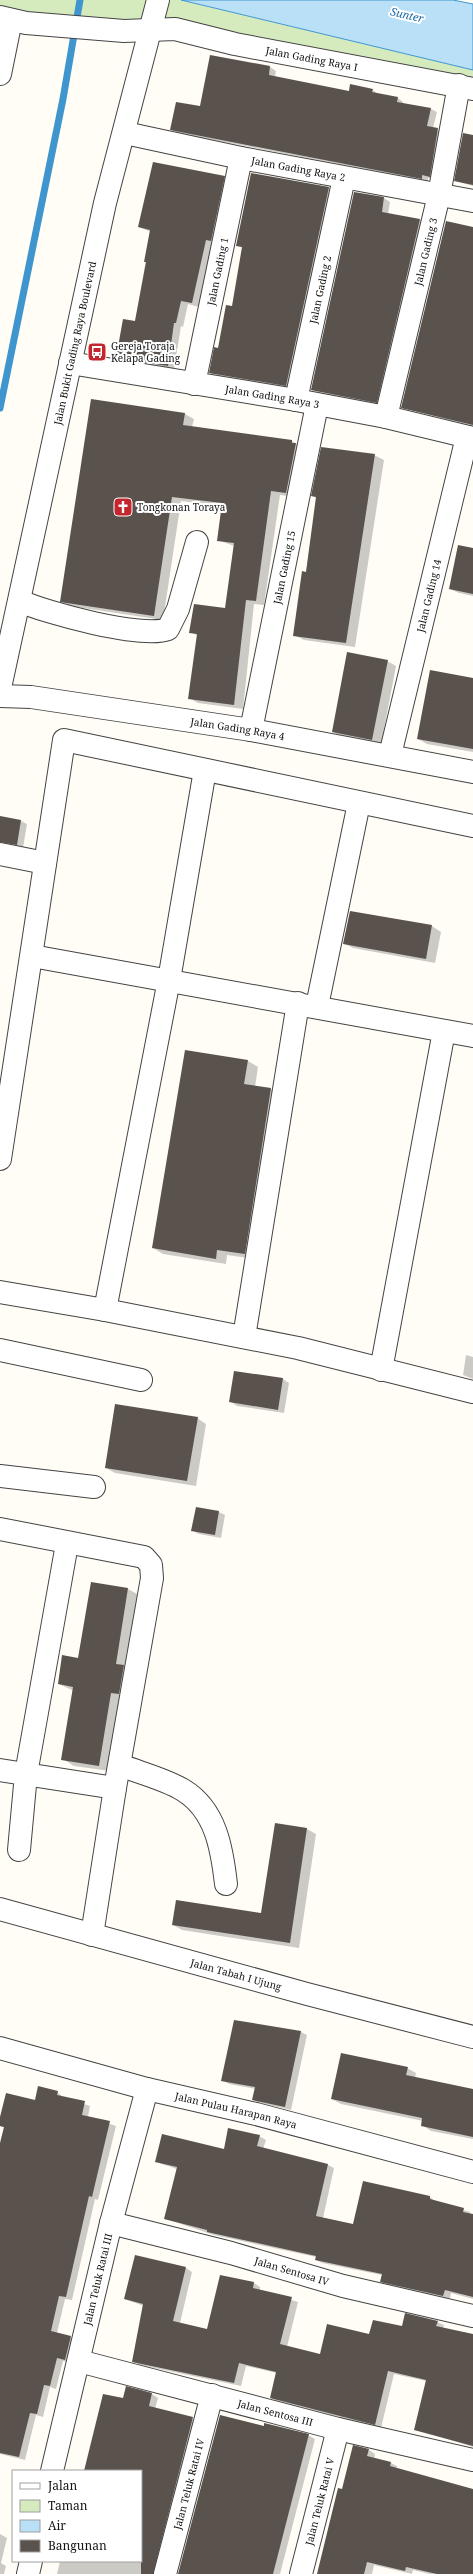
<svg xmlns="http://www.w3.org/2000/svg" width="473" height="2574" viewBox="0 0 473 2574" font-family="'Noto Serif',serif">
	<rect width="100%" height="100%" fill="#fffdf5"/>
	<path fill="#d5ebbd" d="M0,0H180L473,70V88L175,29L0,17Z"/>
	<path fill="#b9e0f7" stroke="#3f96cf" d="M181,0H453L473,4V70Z"/>
	<path fill="#0003" d="M270,67L276,71L275,77L350,92L373,90L378,94L398,98L403,102V104L431,109L437,112L433,128L444,133L436,180L428,178V181L177,133L171,129L201,108Z
		M473,136V186L455,181Z
		M252,174L329,188L335,192L293,389L216,376L210,373L233,307L243,248L237,245Z
		M224,177L231,181L213,243L199,307L188,304L183,327L181,326L174,370L124,361L117,357L135,322L151,232L139,227Z
		M355,193L384,198L390,202L388,214L420,220L426,223L383,405L318,393L312,390Z
		M473,228V427L402,407Z
		M92,400L185,414L194,419L192,427L292,441L300,446L295,497L280,495L264,605L254,604L243,709L198,703L189,698L198,636L191,632L226,609L234,546L218,540L223,507L181,501L163,620L70,606L61,601Z
		M374,455L384,460L355,647L304,640L294,635L306,573L317,498L312,496Z
		M473,549V596L459,593L450,589Z
		M387,661L396,666L381,745L342,737L333,732Z
		M473,679V752L427,744L418,739Z
		M0,817L21,821L27,824L23,848H0Z
		M432,926L441,932L435,963L353,948L344,943Z
		M186,1051L248,1061L258,1067L255,1087L271,1089L281,1095L255,1259L227,1255L226,1264L163,1254L153,1248Z
		M466,1355L473,1357V1379L463,1375Z
		M283,1379L289,1383L284,1413L237,1406L231,1402Z
		M197,1418L206,1424L196,1486L115,1473L106,1468Z
		M196,1508L219,1512L225,1515L221,1538L199,1534L193,1531Z
		M92,1583L128,1589L139,1595L110,1771L74,1766L63,1759L74,1691L59,1684L79,1659Z
		M276,1824L307,1829L316,1834L299,1948L182,1930L173,1925L262,1914Z
		M235,2022L301,2032L307,2035L291,2110L260,2103L253,2100L256,2089L229,2084L222,2080Z
		M407,2068L416,2073L415,2078L473,2090V2139L431,2131L422,2125L423,2121L341,2104L332,2099Z
		M57,2092L63,2097L90,2106L88,2117L116,2126L98,2200L95,2199L72,2300L65,2299L57,2333L77,2340L71,2363L63,2361L56,2389L50,2387L43,2417L36,2415L25,2460L0,2454V2148L5,2128L0,2126V2121Z
		M259,2136L266,2140L263,2149L328,2165L334,2168L323,2218L353,2225L430,2197L436,2202L470,2212V2214L473,2215V2299L451,2293L450,2299L387,2285L381,2281L382,2275L322,2263L316,2260V2257L214,2235L166,2219L177,2169L156,2162L224,2150Z
		M186,2268L192,2272L180,2323L208,2330L221,2276L254,2283L260,2287V2290L298,2302L287,2347L320,2355L370,2335L437,2322L444,2325L443,2328L473,2351V2447L415,2429L427,2381L394,2374L381,2428L278,2402L271,2398L277,2373L246,2366L241,2386L140,2365L133,2361L144,2306L125,2299Z
		M152,2394L158,2398L155,2409L199,2421L159,2574H57L60,2561H141V2471H84L124,2400Z
		M264,2427L308,2435L315,2439L280,2574H179Z
		M369,2450L375,2454L374,2459L391,2463L397,2466V2469L473,2490V2574H430L413,2570L412,2574L374,2565L372,2574H318L343,2490Z
		M0,2534L7,2538L1,2563L6,2566L4,2574H0Z"/>
	<g fill="none" stroke-linecap="round" stroke-linejoin="round">
		<path stroke="#3f96cf" stroke-width="7" d="M0,408L63,99L80,0"/>
	</g>
	<path fill="#5a524d" d="M210,55L270,66L269,75L349,91L350,84L373,89L372,92L398,97L397,102L431,108L427,126L438,128L430,177L422,175V179L170,130L176,102L200,106Z
		M463,133L473,135V185L454,181Z
		M153,162L225,176L211,241L206,240L192,303L181,301L176,323H174L168,366L116,358L123,319L135,321L146,262H144L150,230L138,227Z
		M251,173L329,187L286,386L209,373L214,347L218,348L226,305L232,306L242,247L236,246Z
		M354,192L384,197L382,212L420,219L377,403L311,390Z
		M446,221L473,227V425L401,408Z
		M91,399L185,413L183,425L292,440V443H296L286,493L271,491L256,601L246,600L234,705L188,699L197,634L189,633L194,604L225,608L234,543L217,541L222,503L172,497L154,616L60,602Z
		M321,447L375,454L346,643L293,636L302,571L306,572L316,497L311,496Z
		M458,545L473,548V594L449,589Z
		M347,652L388,660L372,740L332,732Z
		M430,670L473,678V749L417,739Z
		M0,816L21,820L17,845L0,842Z
		M350,911L432,925L426,959L343,944Z
		M185,1050L248,1060L244,1084L271,1088L245,1254L217,1250L216,1259L152,1248Z
		M234,1371L283,1378L278,1410L229,1402Z
		M115,1404L198,1417L187,1481L105,1468Z
		M196,1507L219,1511L215,1535L191,1531Z
		M91,1582L128,1588L116,1664L124,1665L119,1694L111,1693L99,1766L61,1760L73,1687L58,1684L62,1655L78,1658Z
		M275,1823L307,1828L290,1943L172,1925L176,1900L261,1913Z
		M234,2020L301,2031L285,2107L252,2100L255,2087L221,2081Z
		M341,2053L408,2067L406,2075L473,2089V2137L421,2126L422,2118L331,2099Z
		M38,2086L58,2091L57,2095L85,2101L82,2115L110,2121L92,2197L89,2196L66,2297L59,2296L51,2331L71,2336L65,2360L57,2358L50,2386L44,2385L37,2414L30,2413L19,2457L0,2453V2143L4,2127L0,2126V2117L6,2093L35,2100Z
		M228,2128L260,2135L257,2146L328,2164L316,2216L353,2224L363,2181L430,2196V2199L464,2208L463,2212L473,2214V2297L445,2290L443,2296L380,2282L382,2274L315,2260L316,2256L207,2232V2230L164,2219L177,2167L155,2162L162,2134L224,2149Z
		M135,2255L186,2267L173,2321L207,2329L220,2275L254,2282L253,2288L292,2297L280,2344L320,2354L327,2324L369,2334L373,2320L402,2326L405,2313L438,2321L436,2326L473,2334V2446L414,2430L426,2380L388,2371L375,2425L270,2398L276,2372L239,2363L234,2383L132,2362L143,2304L124,2299Z
		M126,2386L152,2393L149,2406L193,2417L153,2574H141V2471H84L103,2394L123,2398Z
		M220,2415L264,2426V2423L309,2434L273,2574H178Z
		M353,2445L369,2449L367,2456L391,2462L390,2466L473,2489V2574H437L406,2567L405,2571L367,2562L364,2574H317L338,2488L342,2489Z"/>
	<g fill="none" stroke-linecap="round" stroke-linejoin="round">
		<g stroke="#444" stroke-width="24">
			<g id="minor">
				<path id="s1" d="M0,17L26,23L124,31L175,29L235,44L473,89"/>
				<path d="M0,74L11,20"/>
				<path id="s2" d="M125,133L241,158L473,201"/>
				<path id="s3" d="M70,363L296,400L386,417L473,438"/>
				<path id="s4" d="M194,384L241,158"/>
				<path id="s5" d="M296,400L344,178"/>
				<path id="s6" d="M386,417L439,195L459,85"/>
				<path d="M20,601C46,613 143,639 168,629L178,609L197,542"/>
				<path id="s7" d="M0,688L105,203L158,0"/>
				<path id="s8" d="M0,696L31,697L251,730L473,772"/>
				<path id="s9" d="M251,730L317,405"/>
				<path id="s10" d="M390,755L467,437"/>
				<path d="M0,854L45,863"/>
				<path d="M32,956L473,1036"/>
				<path d="M317,1006L359,803"/>
				<path d="M0,1159L64,740L473,826"/>
				<path d="M0,1292L105,1310L298,1348L473,1392"/>
				<path d="M105,1310L169,980L205,770"/>
				<path d="M244,1337L298,1003"/>
				<path d="M0,1350L141,1380"/>
				<path d="M381,1370L444,1031"/>
				<path d="M0,1476L94,1487"/>
				<path d="M0,1529L144,1557L151,1565L152,1578L115,1788L0,1770"/>
				<path d="M120,1765C140,1773 165,1779 183,1790C216,1810 222,1849 226,1884"/>
				<path d="M19,1850L26,1774L67,1544"/>
				<path id="s11" d="M0,1909L307,1994L473,2037"/>
				<path d="M92,1935L115,1788"/>
				<path id="s12" d="M0,2048L147,2089L256,2114L473,2172"/>
				<path id="s13" d="M111,2223L231,2253L343,2286L473,2316"/>
				<path id="s14" d="M79,2361L338,2429L473,2460"/>
				<path id="s15" d="M52,2471L111,2223L147,2089"/>
				<path d="M28,2574L31,2561"/>
				<path id="s16" d="M165,2574L212,2395"/>
				<path id="s17" d="M301,2574L338,2429"/>
			</g>
		</g>
		<use href="#minor" stroke="#fff" stroke-width="22"/>
	</g>
	<defs>
		<g id="bus-square" transform="scale(1)"><rect x="-9" y="-9" width="18" height="18" rx="4" fill="#c4262e" stroke="#fff"/><path d="M-5-6H5V4H4V6H2V4H-2V6H-4V4H-5ZM-3.5-4V0h7V-4ZM-3.5 1.2v1.5H-2V1.2ZM2 1.2v1.5H3.5V1.2Z" fill="#fff"/></g>
		<g id="church-square" transform="scale(1)"><rect x="-9" y="-9" width="18" height="18" rx="4" fill="#c4262e" stroke="#fff"/><path d="M-1.2-6h2.4v3.5h3.3v2.4h-3.3V6h-2.4V-.1h-3.3v-2.4h3.3Z" fill="#fff"/></g>
	</defs>
	<g fill-rule="evenodd">
		<use href="#bus-square" x="97" y="352"/>
		<use href="#church-square" x="123" y="507"/>
	</g>
	<g text-anchor="middle" stroke-width="4" stroke-linejoin="round" paint-order="stroke">
		<g font-size="10" fill="#111" stroke="#fff">
			<text dy="4" stroke="none"><textPath href="#s1" startOffset="316">Jalan Gading Raya I</textPath></text>
			<text dy="4" stroke="none"><textPath href="#s2" startOffset="177">Jalan Gading Raya 2</textPath></text>
			<text dy="4" stroke="none"><textPath href="#s6" startOffset="170">Jalan Gading 3</textPath></text>
			<text dy="4" stroke="none"><textPath href="#s4" startOffset="115">Jalan Gading 1</textPath></text>
			<text dy="4" stroke="none"><textPath href="#s5" startOffset="113">Jalan Gading 2</textPath></text>
			<text dy="4" stroke="none"><textPath href="#s7" startOffset="353">Jalan Bukit Gading Raya Boulevard</textPath></text>
			<text dy="4" stroke="none"><textPath href="#s3" startOffset="205">Jalan Gading Raya 3</textPath></text>
			<text dy="4" stroke="none"><textPath href="#s9" startOffset="166">Jalan Gading 15</textPath></text>
			<text dy="4" stroke="none"><textPath href="#s10" startOffset="164">Jalan Gading 14</textPath></text>
			<text dy="4" stroke="none"><textPath href="#s8" startOffset="240">Jalan Gading Raya 4</textPath></text>
			<text dy="4" stroke="none"><textPath href="#s11" startOffset="245">Jalan Tabah I Ujung</textPath></text>
			<text dy="4" stroke="none"><textPath href="#s12" startOffset="244">Jalan Pulau Harapan Raya</textPath></text>
			<text dy="4" stroke="none"><textPath href="#s13" startOffset="187">Jalan Sentosa IV</textPath></text>
			<text dy="4" stroke="none"><textPath href="#s15" startOffset="197">Jalan Teluk Ratai III</textPath></text>
			<text dy="4" stroke="none"><textPath href="#s14" startOffset="203">Jalan Sentosa III</textPath></text>
			<text dy="4" stroke="none"><textPath href="#s16" startOffset="93">Jalan Teluk Ratai IV</textPath></text>
			<text dy="4" stroke="none"><textPath href="#s17" startOffset="75">Jalan Teluk Ratai V</textPath></text>
		</g>
		<g font-size="10" fill="#111" stroke="#fff" text-anchor="start">
			<text x="111" y="350">Gereja Toraja<tspan x="111" dy="12">Kelapa Gading</tspan></text>
			<text x="137" y="511">Tongkonan Toraya</text>
		</g>
		<g font-size="11" font-style="italic" fill="#1768a6" stroke="#fff">
			<text transform="translate(407 15) rotate(13)" y="4">Sunter</text>
		</g>
	</g>
	<rect x="12" y="2470" width="130" height="92" fill="#ffffff" stroke="#a0a0a0"/>
	<rect x="20" y="2483" width="20" height="6" fill="#ffffff" stroke="#a0a0a0"/>
	<text x="48" y="2490" font-size="12" fill="#111111">Jalan</text>
	<rect x="20" y="2500" width="20" height="12" fill="#d5ebbd" stroke="#a0a0a0"/>
	<text x="48" y="2510" font-size="12" fill="#111111">Taman</text>
	<rect x="20" y="2520" width="20" height="12" fill="#b9e0f7" stroke="#a0a0a0"/>
	<text x="48" y="2530" font-size="12" fill="#111111">Air</text>
	<rect x="20" y="2540" width="20" height="12" fill="#5a524d" stroke="#a0a0a0"/>
	<text x="48" y="2550" font-size="12" fill="#111111">Bangunan</text>
</svg>
